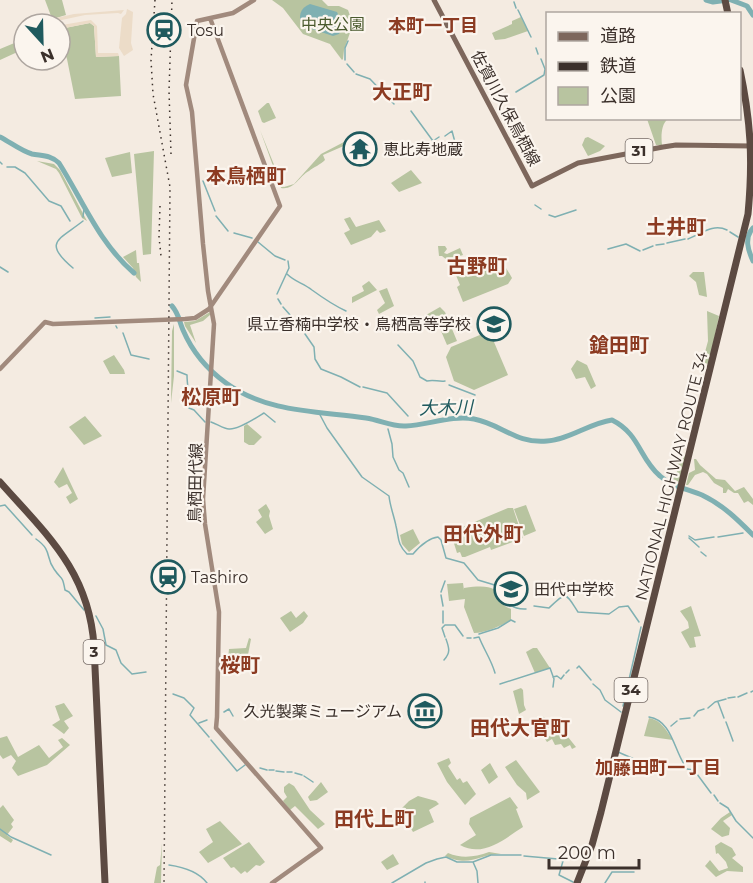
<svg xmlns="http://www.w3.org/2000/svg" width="753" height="883" viewBox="0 0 753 883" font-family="Montserrat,'Noto Sans JP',sans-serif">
	<rect width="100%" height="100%" fill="#f4ebe1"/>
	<path fill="#b8c4a0" d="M45,0H62L66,15L56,18L51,16Z
		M272,0H322L328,6H339L348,10L353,24L344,50L343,59L342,60L330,44L303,34L283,8Z
		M521,17L528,31L505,39L495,40L492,33L512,24V21Z
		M90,23L94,26L96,57L119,56L121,96L75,99L67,59L60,39V29Z
		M24,39V49L0,60V49Z
		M267,103H269L276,118L264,123L262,122L258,111Z
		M647,119H668C661,124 661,137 662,145H656Z
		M260,130L279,177L278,178L281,186L284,187L294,184L321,154L363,132L346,145L323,155L325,160C320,165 314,167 309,171C298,177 295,190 281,188Z
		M588,137L605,146L600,151L588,156L582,145L585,138Z
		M154,151L151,254L143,255L134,154Z
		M130,152L132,173L112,177L105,158Z
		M37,161L54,164L60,170L87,221L82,218L59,173L56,169Z
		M411,170L422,183L399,192L391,183Z
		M350,217L356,227L379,220L386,231L380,233L377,230L371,237L351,245L344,233L350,230L344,219Z
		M438,246H445L447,249L444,253L447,254L460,248L463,255L447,260L442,256H439Z
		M136,250L137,263H139L141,282L136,277L133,268L123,257Z
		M488,257C502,258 505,266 512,278L508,284L463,302L457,287L460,285L455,273Z
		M693,272H704L707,297L699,295L696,282L689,276Z
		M369,281L377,290L352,303V297L364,291L362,286Z
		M387,288L394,306L379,314L377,310L385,303L379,291Z
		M440,307L445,312L457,341L447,345L441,331L446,329L443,321L431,327L426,315Z
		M707,311L719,316L709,364L701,362V353L705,352L708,341Z
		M210,312V315L203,321L190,325L196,343L185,326L184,322L195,321Z
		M174,324V376L171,403L172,331Z
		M487,332L491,335L508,375L474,390L454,381L446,357L451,347Z
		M114,355L124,370L125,374H110L103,361Z
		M577,360L587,365L596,386L591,389L585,377L576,379L571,369Z
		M85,416L102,436L84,445L69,427Z
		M247,424L262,437L254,445H249L244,442V426Z
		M676,455L686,456L679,482L671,478L677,472Z
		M694,459H696L700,465L716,479L725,480L735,491L744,487L753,499V505L748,501L744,503L738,493H734L728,489L726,493H723V488L714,483L707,474L703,472L695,475L688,485H686L689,473L695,470Z
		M63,467L78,499L70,504L66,497L72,493L67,484L59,488L54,482Z
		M266,504L270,511L269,516L273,529L265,534L256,522L262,517L258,510Z
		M526,505L536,531L524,536L514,509Z
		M508,508H513L523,538L491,550L490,547L465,557H462L460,552L457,553L452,537L455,535L453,531Z
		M413,529L420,543L409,552L402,544L400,535Z
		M463,583L464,590V588C512,581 489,602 511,609V620C500,626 486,633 474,633L464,607L465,599L449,601L447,584Z
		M691,606L701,636L694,637L696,647L690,648L681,632L689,628L688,622L680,611Z
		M291,611L296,618L304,611L308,616L303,623L290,632L280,618Z
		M249,638L251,639L247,660L228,659L229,649L246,648Z
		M533,648H537L550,668L535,673L526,652Z
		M521,688L523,690L524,705L526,710L519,714L513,691Z
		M64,703L73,716L64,721L69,728L64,734L52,725L60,720L55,706Z
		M542,716L550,721L552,717L564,719L568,737L576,747L572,749L570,745L564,748L561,744L555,745L552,739L547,742L545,739L561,729L558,724L540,730L535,721Z
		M649,718C662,720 666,731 673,740L644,736Z
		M7,736L18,757L39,745L49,758L63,747L58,740L62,738L70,745L47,765L18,776L12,768L16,761L11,755L3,759L0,755V738Z
		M449,758L451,763L448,766L457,780L460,778L463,783L467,781L476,794L465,805L447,782L437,763Z
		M516,760L540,792L527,800L526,793L517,785L505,767Z
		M490,763L498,777L489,784L481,770Z
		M321,782L328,792L317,800L310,801L308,797Z
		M289,783L294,786L310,810L325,824L318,829L295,806L290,810L283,801L287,797L284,792V787Z
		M418,796L436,801L439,804L429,810L434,822L413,832L400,810L409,801Z
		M510,797L518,808L516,809L523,827C504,839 483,858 460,845L476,835L469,824L470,818Z
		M3,805L14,820L11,824L13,827L7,835L13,840L11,843L0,836V808Z
		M730,812L732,815L723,821L730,828L729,835L722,837L711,829L721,818Z
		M220,821L242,844L208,863L199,852L213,842L206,829Z
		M249,842L265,862L260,866L256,865L247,873L245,871L241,874L234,867L231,868L223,858Z
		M721,842L732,848L736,855L732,858L743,867V872L727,871L716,877L705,866L710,860L719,871L728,868L726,862L718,853L716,854L715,846Z
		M162,843L161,883H154L157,867L160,865Z
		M489,852L501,854C477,854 471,868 445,856L448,853C462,859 475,857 489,852Z
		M393,854L399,864L387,870L381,862Z"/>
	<path fill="#ecdcc8" d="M127,9L133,12L131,43L133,50L124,56L119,48L122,18L126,14Z
		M124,10L121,14L118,13L85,15L57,21L56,18L74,14Z
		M91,20L97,26L98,53H118L119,56L96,57L94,26L90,23L60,29V26L62,25Z"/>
	<path fill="#7fb0b2" d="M310,4L337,12L343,26L339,34L333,36L303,26C297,17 300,8 310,4Z"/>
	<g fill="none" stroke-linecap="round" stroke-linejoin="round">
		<path stroke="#7fb0b2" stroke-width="1.5" d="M514,2L516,8
			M518,10L531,37
			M536,48L538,54
			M345,60V48L348,41
			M347,64L354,72
			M356,74L370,79L394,104
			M516,92L544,75L545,69L541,59
			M411,111L433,141L439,137
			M445,136L452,131L456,146
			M0,162L2,164
			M7,167H15L25,173L49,201L61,206L70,221
			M203,181L215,211
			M535,205L541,209
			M549,215L555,217L576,210
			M216,216L228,231
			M83,217L84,208
			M730,232L738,237
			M234,233L252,238
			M688,239C701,234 713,223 727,230
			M258,242L275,256L285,260
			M667,243L685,239
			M656,245L664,244
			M608,249L626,244L640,251
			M643,250L653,246
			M0,267L8,272
			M73,268C42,242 59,240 83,221
			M287,274C295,282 303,283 312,290C323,298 333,305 346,311
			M277,294L289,268L288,261
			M278,299L281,304
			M283,307L291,316
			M95,318L110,317
			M293,319L303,331
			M116,326L117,328
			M123,333L131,355L149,359
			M305,334L314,347L315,359L321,369L341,377L360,387
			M398,345L413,361L420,377L427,381C434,379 438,382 445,381
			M177,371L187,375C187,386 190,397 189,408L194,410L205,422
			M449,385L475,395
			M363,387L387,393L408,416
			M319,413L327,428L362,477L389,496C390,506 394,516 396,526C399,538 397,544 407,554H413C419,547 428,538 438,537L441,540L446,558L464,563L478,580L498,586C506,598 508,610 526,609
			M211,422C217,424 224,429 229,429C238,430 256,418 264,413L275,422
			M388,429L392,444L393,457L399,470L403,473L409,487
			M0,506L5,505L32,535
			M689,536L695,540L714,537
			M718,537L743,533
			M689,538L699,547
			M36,539C53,551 45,557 54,569C62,581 62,574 65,590L69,592L84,610
			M701,552L706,556
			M441,592L445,581
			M441,595L443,606
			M534,606L549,608C567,591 565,592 578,612L609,614L619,607L628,606L639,622
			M443,611V623
			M96,616L103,629L106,645L116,650L121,663L132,674L146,672
			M479,634L498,628L511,620L515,622
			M445,637L442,628L445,625H455L463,636
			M467,638H471
			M474,638L479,637C484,650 491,659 495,673
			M444,660C451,652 449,648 446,639
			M577,668L579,666L591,680
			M566,673L569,670
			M553,677L557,676L561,679L564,675
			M500,684L550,668L554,679L553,687
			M593,684L600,690L605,700L621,712
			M751,692L753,691
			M173,694L184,698L194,708L190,715L209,737
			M738,697L747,693
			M728,698L735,697
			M718,702L724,718
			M623,706L641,627
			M708,708L715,702L726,699
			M224,712L229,709L233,716
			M694,716L698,711L704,709
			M649,717C671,720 674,749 684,764
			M680,719L690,718
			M726,722L733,741
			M199,723L207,720
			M671,726L677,721
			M211,740L237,771L245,765
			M618,752L634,759
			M260,768L267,770
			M687,769L694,770L711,793
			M269,770H274
			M276,771L284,772
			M287,772H292
			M295,773L302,775
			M304,776L313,782
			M714,795L718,801
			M720,803L728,808L736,821L753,838
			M0,829L11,837L51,855
			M524,856L558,859L563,861L559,875L573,882
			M473,862L491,855H521
			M169,865C183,867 198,871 207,883
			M425,882V883
			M392,883L426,863L437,859L446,857L457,862H473L477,871L478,883
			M605,883L612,872H634"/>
		<path stroke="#7fb0b2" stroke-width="5" d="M706,0L713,2L728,0
			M731,0L747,6L753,15
			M0,137C10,142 21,151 32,154C42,156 51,155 59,163C83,201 99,243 134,273
			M753,228C744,238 748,250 753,261
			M172,306C179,314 179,321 183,330C192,351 208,370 226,383C267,413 318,411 366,418C380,420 392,427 406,426C428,425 452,415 474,419C501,424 516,444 547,441C568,440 590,423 612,420C640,434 639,458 660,476C672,487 688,489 702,495C723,505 737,519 753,535"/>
		<path stroke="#a18a7d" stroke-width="4.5" d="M254,0L233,13L197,21L186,85L192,112L203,244L208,291L214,324L203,499L205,524L219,612L217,717L216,728L321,848L272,883
			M0,369L45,322L53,324L185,319L195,318L209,309L280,206L210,18"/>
		<path stroke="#7d675c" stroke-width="5" d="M434,0L532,186L578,163L663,147L676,145L752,146"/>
		<path stroke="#5c4a42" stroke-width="7" d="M725,0L728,14
			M0,482C46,534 89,571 94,646L105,883
			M577,883L592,845L601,812L748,214C753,161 751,122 740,70"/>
		<path stroke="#3b302b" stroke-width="1.5" stroke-dasharray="1.5 4.5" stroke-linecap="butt" d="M155,0L151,60L153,94L170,187L164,883
			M171,154L169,91L172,0
			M160,206L159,237L161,256"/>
	</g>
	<defs>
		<g id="station-ring" transform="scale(1.725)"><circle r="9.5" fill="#fbf5ee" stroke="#1f5a5e" stroke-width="1.5"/><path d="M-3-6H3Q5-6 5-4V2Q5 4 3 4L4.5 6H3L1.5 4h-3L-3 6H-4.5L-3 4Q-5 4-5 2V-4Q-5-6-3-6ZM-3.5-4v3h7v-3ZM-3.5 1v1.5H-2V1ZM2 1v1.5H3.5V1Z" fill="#1f5a5e"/></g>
		<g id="temple-ring" transform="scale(1.725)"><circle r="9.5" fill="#fbf5ee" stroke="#1f5a5e" stroke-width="1.5"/><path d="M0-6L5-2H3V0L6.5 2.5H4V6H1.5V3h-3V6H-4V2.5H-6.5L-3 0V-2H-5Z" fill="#1f5a5e"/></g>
		<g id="school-ring" transform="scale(1.725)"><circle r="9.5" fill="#fbf5ee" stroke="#1f5a5e" stroke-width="1.5"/><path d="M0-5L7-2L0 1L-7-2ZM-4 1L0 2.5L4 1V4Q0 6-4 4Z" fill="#1f5a5e"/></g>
		<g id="museum-ring" transform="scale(1.725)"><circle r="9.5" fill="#fbf5ee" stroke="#1f5a5e" stroke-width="1.5"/><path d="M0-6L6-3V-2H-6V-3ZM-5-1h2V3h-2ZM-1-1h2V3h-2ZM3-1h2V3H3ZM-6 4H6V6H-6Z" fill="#1f5a5e"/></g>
	</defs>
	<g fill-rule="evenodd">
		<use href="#station-ring" x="164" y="30"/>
		<use href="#temple-ring" x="360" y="149"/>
		<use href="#school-ring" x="494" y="324"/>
		<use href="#station-ring" x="168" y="577"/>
		<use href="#school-ring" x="511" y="589"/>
		<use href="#museum-ring" x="425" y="711"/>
	</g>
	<g text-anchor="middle" stroke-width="4.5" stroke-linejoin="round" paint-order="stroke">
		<g fill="#fbf5ee" stroke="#756b66" stroke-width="1.5">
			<rect x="625.5" y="139" width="27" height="24" rx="4.5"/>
			<rect x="83.5" y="640" width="21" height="24" rx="4.5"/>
			<rect x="614.5" y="678" width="33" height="24" rx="4.5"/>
		</g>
		<g font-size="15" font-weight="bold" fill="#3b302b">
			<text x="639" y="156">31</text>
			<text x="94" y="657">3</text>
			<text x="631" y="695">34</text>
		</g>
		<g font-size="16" fill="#4a5a2e" stroke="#fbf5ee">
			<text x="333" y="30">中央公園</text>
		</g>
		<g font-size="16" fill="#3b302b" stroke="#fbf5ee" text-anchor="start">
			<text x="187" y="36">Tosu</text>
			<text x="383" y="155">恵比寿地蔵</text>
			<text x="471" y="330" text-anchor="end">県立香楠中学校・鳥栖高等学校</text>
			<text x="191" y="583">Tashiro</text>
			<text x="534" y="595">田代中学校</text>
			<text x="402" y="717" text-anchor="end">久光製薬ミュージアム</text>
		</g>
		<g font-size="16" fill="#3b302b" stroke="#fbf5ee">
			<text transform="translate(506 108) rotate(62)" y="6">佐賀川久保鳥栖線</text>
			<text transform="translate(671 476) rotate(-76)" y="6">NATIONAL HIGHWAY ROUTE 34</text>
			<text transform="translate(195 483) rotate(-89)" y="6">鳥栖田代線</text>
		</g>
		<g font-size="18" font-weight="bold" fill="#8c3b22" stroke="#fbf5ee">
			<text x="433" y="32">本町一丁目</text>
			<text x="658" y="774">加藤田町一丁目</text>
		</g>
		<g font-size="18" font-style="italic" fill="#1f5a5e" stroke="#fbf5ee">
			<text transform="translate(446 408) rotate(-1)" y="6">大木川</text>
		</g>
		<g font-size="20" font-weight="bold" fill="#8c3b22" stroke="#fbf5ee">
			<text x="402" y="99">大正町</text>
			<text x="246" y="183">本鳥栖町</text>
			<text x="676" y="234">土井町</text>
			<text x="477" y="273">古野町</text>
			<text x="619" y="352">鎗田町</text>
			<text x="211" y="404">松原町</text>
			<text x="483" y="541">田代外町</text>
			<text x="240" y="672">桜町</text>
			<text x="520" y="735">田代大官町</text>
			<text x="374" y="826">田代上町</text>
		</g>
	</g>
	<rect x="546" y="12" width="195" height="108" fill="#fbf5ee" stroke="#aea6a0" stroke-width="1.5"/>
	<rect x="558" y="32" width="30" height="9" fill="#7d675c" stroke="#aea6a0" stroke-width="1.5"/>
	<text x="600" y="42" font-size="18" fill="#3b302b">道路</text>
	<rect x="558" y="62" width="30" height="9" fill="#3b302b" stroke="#aea6a0" stroke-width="1.5"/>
	<text x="600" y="72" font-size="18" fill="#3b302b">鉄道</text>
	<rect x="558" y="87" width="30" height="18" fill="#b8c4a0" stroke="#aea6a0" stroke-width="1.5"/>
	<text x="600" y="102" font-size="18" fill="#3b302b">公園</text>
	<g transform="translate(42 42) rotate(158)"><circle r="28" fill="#fbf5ee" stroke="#aea6a0" stroke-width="1.5"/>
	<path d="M0-4.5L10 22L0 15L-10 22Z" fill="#1f5a5e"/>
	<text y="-9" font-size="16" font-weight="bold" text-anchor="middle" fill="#3b302b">N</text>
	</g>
	<path d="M549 859v9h90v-9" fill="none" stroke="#3b302b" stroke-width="3"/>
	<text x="558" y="859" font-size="18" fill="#3b302b" stroke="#fbf5ee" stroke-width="4.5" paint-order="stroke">200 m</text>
</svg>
